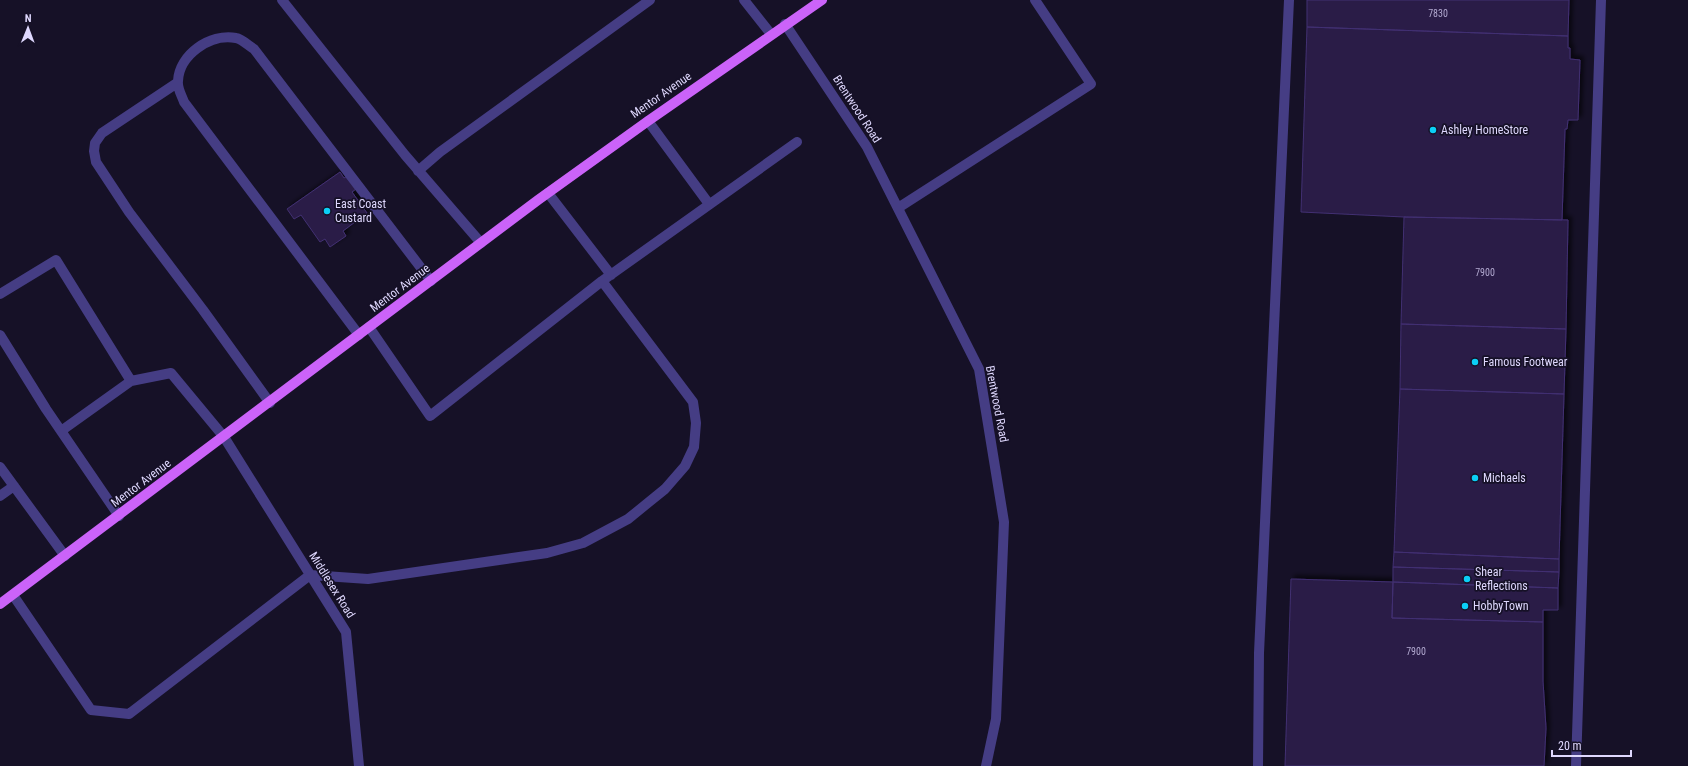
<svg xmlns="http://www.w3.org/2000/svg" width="1688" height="766" viewBox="0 0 1688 766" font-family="'Roboto Condensed',sans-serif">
	<defs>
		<filter id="shadow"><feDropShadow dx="3.5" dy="-3.5" stdDeviation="2" flood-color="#0009"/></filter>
	</defs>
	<rect width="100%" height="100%" fill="#161127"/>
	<path fill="#291d47" stroke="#423072" filter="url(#shadow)" d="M1307,0H1569L1568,36L1307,27Z
		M1307,27L1568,36V48H1570V59L1580,60L1578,120H1568L1567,129H1565L1562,220L1404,217L1301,212Z
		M340,172L344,178L347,176L356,189L352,192L367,213L343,231L346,236L330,247L325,239L320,242L301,215L294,219L287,209Z
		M1404,217L1568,220L1566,329L1401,324Z
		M1401,324L1566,329L1564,394L1400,389Z
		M1400,389L1564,394L1559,559L1394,552Z
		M1394,552L1559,559V572L1393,567Z
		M1393,567L1559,572L1558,588L1393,582Z
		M1291,579L1393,582L1392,618L1543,622V681L1546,728L1544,766H1285Z
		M1393,582L1558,588V610H1543V622L1392,618Z"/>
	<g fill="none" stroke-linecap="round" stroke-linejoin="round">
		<path stroke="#453d84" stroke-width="10" d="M282,0L405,155L481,243
			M744,0L771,34
			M785,24L867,147L979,369L1004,522L996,719L986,766
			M177,83L102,133L95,143L94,151L96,162L129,212L203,310L270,403
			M648,121L709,204
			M418,171L440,152L650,0
			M548,193L611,275
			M898,208L1091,84L1035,0
			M0,294L56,260L131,381L171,373L224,437L346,632L359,766
			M369,327L430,416L602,281L797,142
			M0,335L46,409L119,516
			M359,335L184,102C182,96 177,88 178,81C179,55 210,33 236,38C242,39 249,46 254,49L431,281
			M61,431L131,381
			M0,467L65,556
			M0,496L14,486
			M13,595L91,710L129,714L310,575L368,579L547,553L583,543L628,519L665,489L685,466L694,447L696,423L693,402L602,281
			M1258,766L1259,653L1289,0
			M1576,766L1601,0"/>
		<path stroke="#cb63f9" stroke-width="10" d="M0,604L538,200L648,121L822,0"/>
	</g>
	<g fill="#0bcff6" stroke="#161127" stroke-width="1.5">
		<circle cx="1433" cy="130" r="4"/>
		<circle cx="327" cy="211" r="4"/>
		<circle cx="1475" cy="362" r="4"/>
		<circle cx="1475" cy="478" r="4"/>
		<circle cx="1467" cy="579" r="4"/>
		<circle cx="1465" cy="606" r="4"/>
	</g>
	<g text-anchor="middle" stroke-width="3.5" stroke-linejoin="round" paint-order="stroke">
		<g font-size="10" fill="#b2a9d0">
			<text x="1438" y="17">7830</text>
			<text x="1485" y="276">7900</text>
			<text x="1416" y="655">7900</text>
		</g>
		<g font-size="12" fill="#dfd8fe" stroke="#161127">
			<text transform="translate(661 95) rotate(-35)" y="4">Mentor Avenue</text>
			<text transform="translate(857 109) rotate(57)" y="4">Brentwood Road</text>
			<text transform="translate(400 288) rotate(-37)" y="4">Mentor Avenue</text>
			<text transform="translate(997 404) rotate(79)" y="4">Brentwood Road</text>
			<text transform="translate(141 483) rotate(-37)" y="4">Mentor Avenue</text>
			<text transform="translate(332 585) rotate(58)" y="4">Middlesex Road</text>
		</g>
		<g font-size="12" fill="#dfd8fe" stroke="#161127" text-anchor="start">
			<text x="1441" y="134">Ashley HomeStore</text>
			<text x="335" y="208">East Coast<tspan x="335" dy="14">Custard</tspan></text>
			<text x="1483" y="366">Famous Footwear</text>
			<text x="1483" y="482">Michaels</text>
			<text x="1475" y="576">Shear<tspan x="1475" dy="14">Reflections</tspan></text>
			<text x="1473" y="610">HobbyTown</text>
		</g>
	</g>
	<g transform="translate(28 28) rotate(1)" stroke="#161127" stroke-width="3" paint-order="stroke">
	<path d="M0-3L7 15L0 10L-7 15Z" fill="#dfd8fe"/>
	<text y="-6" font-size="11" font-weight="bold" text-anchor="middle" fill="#dfd8fe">N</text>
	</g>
	<path d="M1552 750v6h79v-6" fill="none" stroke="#dfd8fe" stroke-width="2"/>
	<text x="1558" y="750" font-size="12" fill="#dfd8fe" stroke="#161127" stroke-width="3" paint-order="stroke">20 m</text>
</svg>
